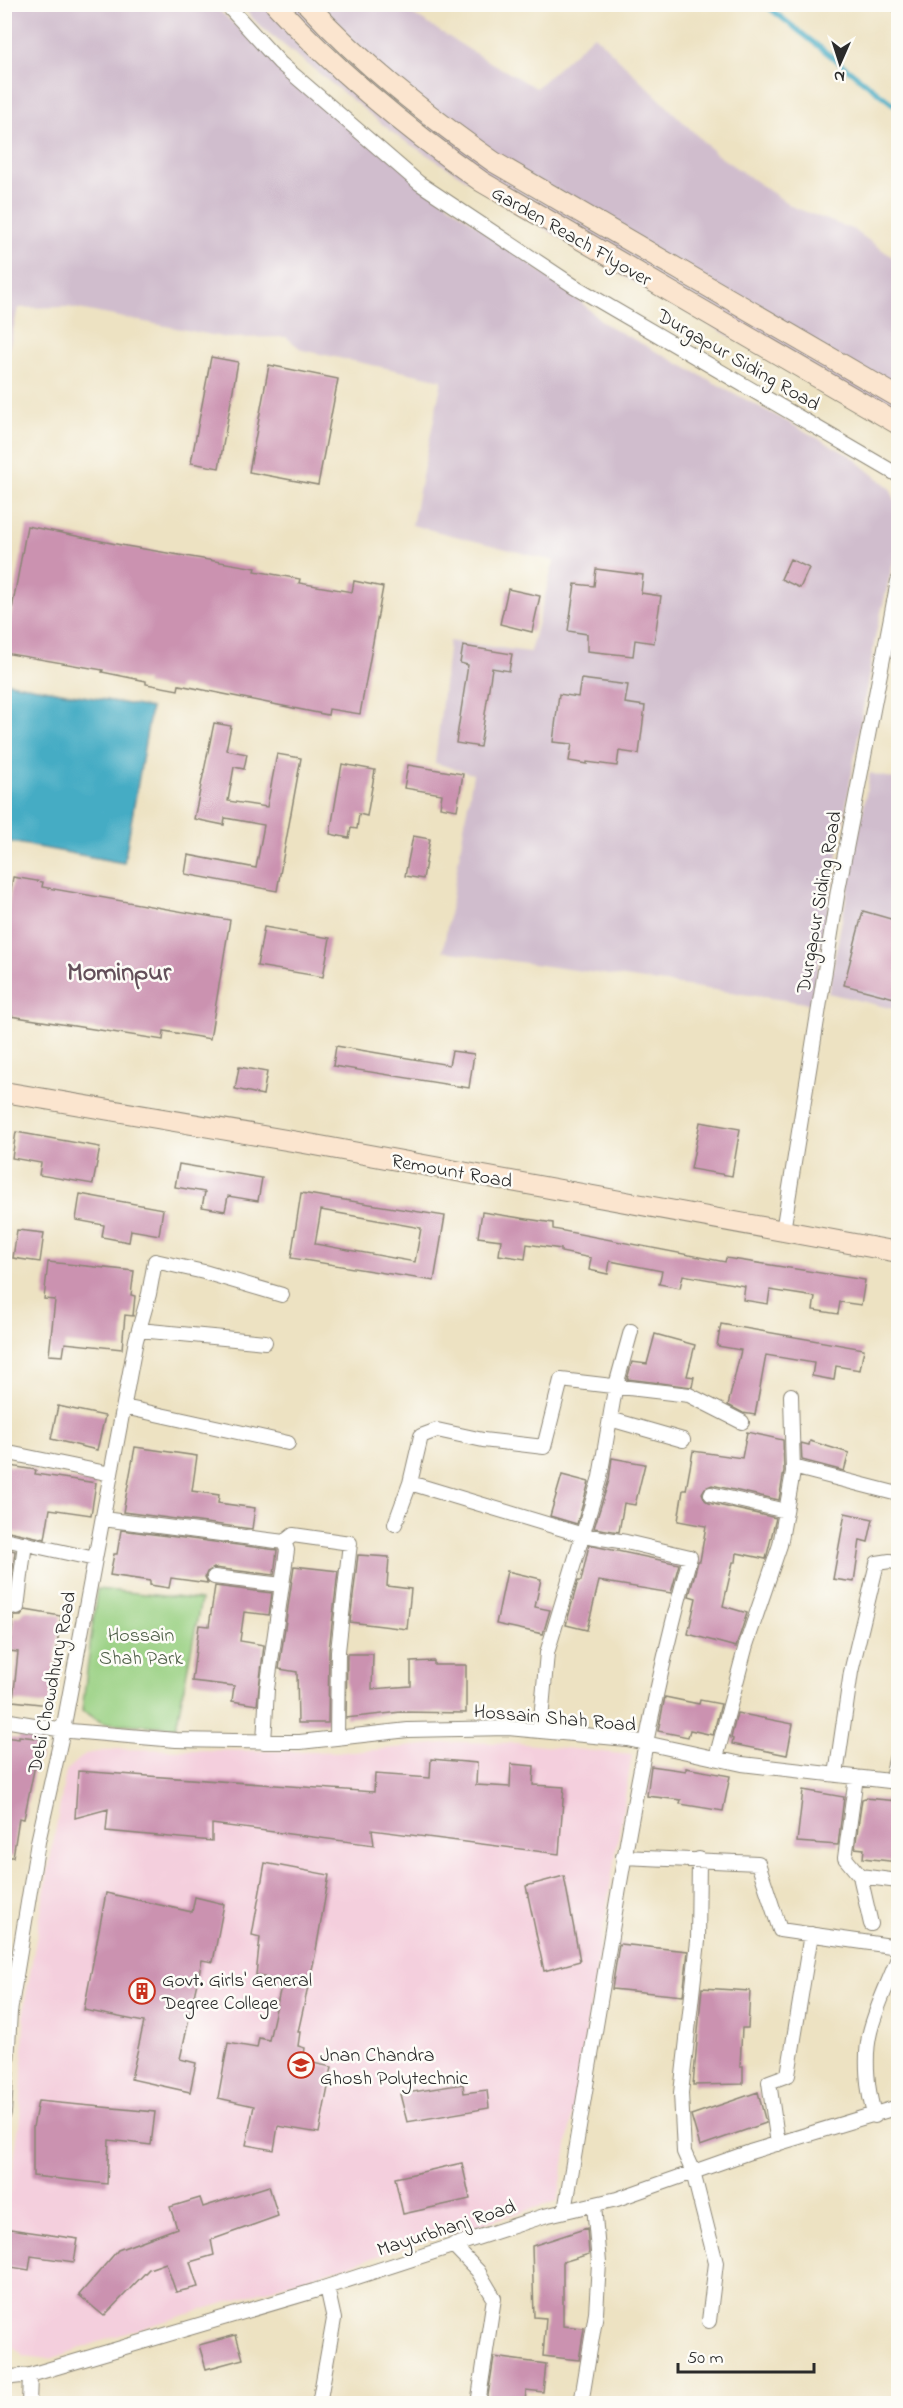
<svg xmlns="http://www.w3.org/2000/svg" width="903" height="2408" viewBox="0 0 903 2408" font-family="'Indie Flower',sans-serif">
	<rect width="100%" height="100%" fill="#fdfcf7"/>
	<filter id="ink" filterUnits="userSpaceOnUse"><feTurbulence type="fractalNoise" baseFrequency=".0167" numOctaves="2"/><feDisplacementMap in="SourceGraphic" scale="12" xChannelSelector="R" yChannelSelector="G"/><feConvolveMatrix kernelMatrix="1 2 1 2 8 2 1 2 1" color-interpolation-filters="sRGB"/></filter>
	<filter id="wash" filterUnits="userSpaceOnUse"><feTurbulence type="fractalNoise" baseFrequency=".008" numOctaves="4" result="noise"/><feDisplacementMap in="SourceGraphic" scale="24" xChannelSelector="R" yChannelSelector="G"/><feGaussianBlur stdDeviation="1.35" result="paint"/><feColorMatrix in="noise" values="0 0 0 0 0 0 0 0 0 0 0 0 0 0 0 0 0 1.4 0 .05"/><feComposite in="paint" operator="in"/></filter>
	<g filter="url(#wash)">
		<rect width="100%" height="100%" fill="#ede2c2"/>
		<path fill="#f4cfdd" d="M456,1742L516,1743L632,1755L558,2201L110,2338L50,2359L24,2356L5,2339V2225L20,2117L25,2001L66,1771L85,1754L116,1749L353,1752Z"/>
		<path fill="#d0bdcd" d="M5,5H213L253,41L433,193L572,294L605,324L851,456L890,488L898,507V543L876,633L812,1004L443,951L473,774L435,763L449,641L530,652L554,561L412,525L442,380L302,350L286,337L227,338L68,307L18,308L5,366Z
			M240,5H398L481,57L536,88L594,35L716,154L793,207L854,230L898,261V419L777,363L595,260L397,136L260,26Z
			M870,773L898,780V1010L828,993Z"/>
		<path fill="#99d082" stroke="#627e56" stroke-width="1.5" d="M97,1589L201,1600L176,1727L103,1723L82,1711Z"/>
		<path fill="#44acc4" stroke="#386c78" stroke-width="1.5" d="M4,682L151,708L124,863L5,841Z"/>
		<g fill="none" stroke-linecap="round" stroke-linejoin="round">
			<path stroke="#44acc4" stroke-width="5" d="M764,4L898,108"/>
		</g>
		<g id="blocks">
			<path fill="#cb92b0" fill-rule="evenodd" d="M211,357L238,362L219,468L191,463Z
				M269,365L338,379L318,485L249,472Z
				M27,526L126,546L256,568L255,571L300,579L299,583L352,592L354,581L383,587L360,714L329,709L328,715L179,685L178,690L146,684V681L102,672L103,670L4,653Z
				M790,559L809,568L800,588L781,579Z
				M596,569L643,575L641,593L661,596L654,643L635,640L633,656L587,651V634L568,631L575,584L594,586Z
				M508,589L540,596L532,632L500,624Z
				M463,646L512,654L509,671L492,668L480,747L456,743L468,665L460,663Z
				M581,679L628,685L625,703L645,706L639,754L619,751L617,766L587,762V764L569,761L572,744L553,742L559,694L578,697Z
				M214,723L231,726L226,750L247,754L244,769L234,767L228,801L267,807L277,754L301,758L277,891L185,874L188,855L256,868L264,825L225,818L224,825L194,819Z
				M342,764L375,770L367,816L359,814L357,829L351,828L349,838L330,834Z
				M408,765L463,774L457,810L440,807L442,794L404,788Z
				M413,836L430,839L423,879L405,876Z
				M13,877L43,882L42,887L230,920L210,1039L164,1031L163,1040L4,1015V931Z
				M863,911L898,921V999L844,985Z
				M264,927L330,938L323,977L257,966Z
				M336,1046L449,1065L452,1051L474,1054L469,1088L333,1066Z
				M239,1067L267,1072L263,1095L235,1089Z
				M700,1122L740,1129L732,1176L691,1169Z
				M16,1132L100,1147L93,1184L39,1175L41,1163L12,1158Z
				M179,1164L262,1178L258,1201L228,1196L225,1211L202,1207L205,1192L175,1187Z
				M301,1193L445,1216L434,1281L291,1258ZM321,1210L421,1228L415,1262L315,1244Z
				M80,1194L163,1209L159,1235L131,1230L129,1242L102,1237L104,1225L76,1220Z
				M482,1212L553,1223V1229L725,1262L726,1258L865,1280L861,1305L840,1302L838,1314L813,1310L815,1297L770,1290L768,1304L743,1300L745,1286L683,1275L680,1288L659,1284L662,1271L610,1261L608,1274L589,1270L591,1258L561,1252V1249L527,1244L525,1259L499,1255L501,1240L478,1237Z
				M17,1230L44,1233L40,1262L13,1258Z
				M48,1262L134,1271L131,1295L135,1296L133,1316L125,1315L122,1349L65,1343L63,1356L49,1355L55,1300L44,1299Z
				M721,1324L864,1349L860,1370L836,1366L834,1380L812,1376L814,1363L766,1355L755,1415L743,1413L728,1405L741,1350L717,1346Z
				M655,1334L695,1345L687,1376L694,1377L692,1387L627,1379L632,1362L647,1364Z
				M58,1406L105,1416L97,1450L51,1439Z
				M747,1432L783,1440L784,1471L779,1500L712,1485L705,1488L702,1493L705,1500L709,1503L776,1518L766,1559L737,1553L736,1562H733L723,1606L747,1613L736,1647L688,1634L696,1598L689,1596L698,1561H700L706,1526L678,1521L683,1490H686L693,1451L742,1458Z
				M810,1441L849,1453L844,1471L802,1460L801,1443L809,1445Z
				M135,1447L197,1456L192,1491L219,1495L218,1503L255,1508L252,1529L123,1512Z
				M612,1458L645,1464L635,1505L624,1503L619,1532L594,1528L609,1480Z
				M4,1465L36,1470L35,1474L96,1483L91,1515L50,1509L45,1539L4,1530Z
				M562,1475L589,1482L577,1524L550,1516Z
				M845,1513L873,1519L868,1542L860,1540L854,1582L833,1579Z
				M121,1530L277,1550L274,1575L214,1568L207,1572L205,1577L208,1583L171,1578L169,1588L150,1585V1581L110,1575L114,1554H117Z
				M589,1545L679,1564L671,1593L599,1581L587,1630L566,1625L578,1581H581Z
				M4,1548L15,1551L8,1607L10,1614L4,1613Z
				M358,1555L389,1557L387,1586L411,1589L407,1629L350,1622Z
				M294,1566L338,1571L329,1650L328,1723H298L297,1672L279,1669Z
				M507,1571L541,1579L535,1607L550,1610L543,1634L496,1624Z
				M215,1586L272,1593L269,1615L244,1612L240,1641L264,1645L257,1705L232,1701L234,1686L192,1681L199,1625L209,1626Z
				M25,1610L61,1616L49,1705L13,1701L18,1652L9,1651L14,1616H21Z
				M347,1654H373L372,1689L411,1686V1662L434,1661V1665H466V1713L401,1712L346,1718Z
				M665,1697L699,1704L700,1700L721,1704L713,1735L690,1730L688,1737L658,1731Z
				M737,1713L793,1724L787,1755L732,1744L733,1739L731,1738Z
				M19,1736L42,1739L40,1761L36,1760L24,1819L19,1818L13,1857H4V1737L19,1739Z
				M431,1759L477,1763L476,1785L510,1787L511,1764L534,1766L533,1785L564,1787L559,1854L372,1830L374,1845L212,1824V1841L106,1831L108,1809L75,1818L78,1771L374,1792L375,1774L430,1778Z
				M651,1766L686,1771V1768L730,1776L723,1811L680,1804L681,1800L647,1796Z
				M803,1790L844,1797L838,1845L797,1842Z
				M865,1798L898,1801V1862L863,1858L864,1849L855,1848L862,1799Z
				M265,1863L329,1875L315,1956L298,2032H300L298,2046L305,2048L303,2061L332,2067L319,2133L278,2126L274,2150L246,2145L254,2106L218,2098L228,2043L257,2048L259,2038L269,2040L282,1982L256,1975L260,1937L252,1935Z
				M564,1876L580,1961L544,1971L526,1886Z
				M106,1893L192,1912L195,1897L224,1904L213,1962L202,1960L180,2059L196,2063L190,2092L131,2079L144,2022L84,2010Z
				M619,1944L688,1951L683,1996L612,1989Z
				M702,1988L750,1991L748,2028H742L740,2066H743V2084L693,2085Z
				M463,2084L464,2093L487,2090L489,2108L407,2122L400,2094Z
				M758,2092L766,2123L700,2146L691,2115Z
				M38,2101L155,2112L151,2145L109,2140L107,2184L33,2176V2127Z
				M462,2163L470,2199L403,2214L395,2178Z
				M269,2186L278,2216L211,2240L214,2255L190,2262L198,2287L176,2292L166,2263L149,2269L104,2316L79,2295L118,2250L177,2228L170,2207L200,2198L203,2207Z
				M587,2228L589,2254L563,2262V2326L584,2328L579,2360L543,2356L546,2318L534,2317L532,2246Z
				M10,2229L78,2239L74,2262L31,2256L29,2270L5,2266Z
				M236,2335L243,2359L206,2369L199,2345Z
				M494,2357L546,2364L543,2392L526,2390L525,2403L487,2402Z"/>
		</g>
	</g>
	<g filter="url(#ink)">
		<use href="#blocks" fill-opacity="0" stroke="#8c8676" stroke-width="1.5"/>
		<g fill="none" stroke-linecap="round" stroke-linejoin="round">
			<g stroke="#8c8676" stroke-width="16">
				<path id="street" d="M226,4L280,63L419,183L574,286L898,475
					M783,1231L838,890L898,581
					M139,1330L265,1342
					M124,1407L288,1443
					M610,1419L683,1440
					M4,1452L111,1474
					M793,1467L898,1494
					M410,1483L583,1535L626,1542L690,1557C656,1680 633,1804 612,1930C597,2024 580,2117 565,2211
					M711,1494L786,1511
					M103,1519L284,1542L293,1535L350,1543L338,1651L337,1738
					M395,1524L410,1483L421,1436L437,1430L483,1440L544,1447L561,1380L689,1395L742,1422
					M4,1539L95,1559
					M214,1577L282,1585
					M17,1608L25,1543
					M4,1720L70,1731L176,1740L300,1742L408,1730L508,1728L627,1739L742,1764L898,1782
					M540,1731L547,1653L600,1477L615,1389L631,1331
					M264,1742L267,1689L287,1550L284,1542
					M716,1758L746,1645L780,1545L793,1472L791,1395
					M836,1775L851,1672L877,1563L890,1561L898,1563
					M856,1777L845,1858L860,1876L898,1881
					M891,1781L898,1751
					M623,1857L758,1863L780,1930L898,1947
					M699,1859L698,1941L681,2093L684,2152L693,2172L716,2263L709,2321
					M860,1876L871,1924
					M4,2113L10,2012L38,1842L63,1730L136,1340L149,1294L155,1261L204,1272L282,1295
					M875,2116C867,2093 864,2056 870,2032C876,2007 889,1982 898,1958
					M778,2144L769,2082L788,2075L811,1934
					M453,2245L478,2271L494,2298L478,2404
					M4,2378L30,2375L314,2291L544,2216L617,2199L750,2152L898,2107
					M29,2404L30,2375
					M319,2404L334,2319L327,2287
					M581,2404L596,2313L599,2263L594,2205"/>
			</g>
			<g stroke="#8c8676" stroke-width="22">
				<path id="secondary" d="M275,4C337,72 407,129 482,182L898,424
					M307,4C363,65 427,115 494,162L898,397
					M4,1092L304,1143L898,1252"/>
			</g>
			<use href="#street" stroke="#fff" stroke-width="14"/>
			<use href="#secondary" stroke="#fbe5cf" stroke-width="20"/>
			<path stroke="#2b2b2b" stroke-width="4.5" d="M889,4L898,13"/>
		</g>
	</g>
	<defs>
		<g id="building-ring" transform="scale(1.35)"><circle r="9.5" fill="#fdfcf7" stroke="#c8321e" stroke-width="1.5"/><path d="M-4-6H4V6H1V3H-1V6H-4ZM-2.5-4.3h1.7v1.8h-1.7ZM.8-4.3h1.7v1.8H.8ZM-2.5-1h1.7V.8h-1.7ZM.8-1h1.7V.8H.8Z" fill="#c8321e"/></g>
		<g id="university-ring" transform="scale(1.35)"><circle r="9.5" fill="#fdfcf7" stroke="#c8321e" stroke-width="1.5"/><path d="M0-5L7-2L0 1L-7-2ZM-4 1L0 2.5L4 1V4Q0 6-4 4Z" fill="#c8321e"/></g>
	</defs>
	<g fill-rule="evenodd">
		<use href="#building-ring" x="142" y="1991"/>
		<use href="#university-ring" x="301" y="2065"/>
	</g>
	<g text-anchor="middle" stroke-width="5" stroke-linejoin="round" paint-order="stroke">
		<g font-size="20" fill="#2b2b2b" stroke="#fdfcf7">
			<text transform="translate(572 235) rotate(30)" y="7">Garden Reach Flyover</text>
			<text transform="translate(739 359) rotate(30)" y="7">Durgapur Siding Road</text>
			<text transform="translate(818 902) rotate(-80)" y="7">Durgapur Siding Road</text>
			<text transform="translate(452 1170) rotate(10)" y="7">Remount Road</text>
			<text transform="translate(51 1682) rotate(-79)" y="7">Debi Chowdhury Road</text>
			<text transform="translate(555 1717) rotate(5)" y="7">Hossain Shah Road</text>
			<text transform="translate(446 2227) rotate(-18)" y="7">Mayurbhanj Road</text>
		</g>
		<g font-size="20" fill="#4c5d45" stroke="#fdfcf7">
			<text x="141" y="1641">Hossain<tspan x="141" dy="23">Shah Park</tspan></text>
		</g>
		<g font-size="20" fill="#2b2b2b" stroke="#fdfcf7" text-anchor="start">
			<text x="162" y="1986">Govt. Girls' General<tspan x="162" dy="23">Degree College</tspan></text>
			<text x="320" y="2061">Jnan Chandra<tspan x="320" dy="23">Ghosh Polytechnic</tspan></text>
		</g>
		<g font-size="26" font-weight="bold" fill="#634f5a" stroke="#fdfcf7">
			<text x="119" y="980">Mominpur</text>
		</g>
	</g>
	<rect width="903" height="2408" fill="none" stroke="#fdfcf7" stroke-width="24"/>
	<g transform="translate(840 63) rotate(183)" stroke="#fdfcf7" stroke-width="4.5" paint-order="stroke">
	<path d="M0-4.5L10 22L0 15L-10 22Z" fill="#2b2b2b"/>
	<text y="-9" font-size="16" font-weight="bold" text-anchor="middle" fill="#2b2b2b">N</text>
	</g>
	<path d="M678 2363v9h136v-9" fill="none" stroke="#2b2b2b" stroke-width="3"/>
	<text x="687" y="2363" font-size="18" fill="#2b2b2b" stroke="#fdfcf7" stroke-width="4.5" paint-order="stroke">50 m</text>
</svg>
